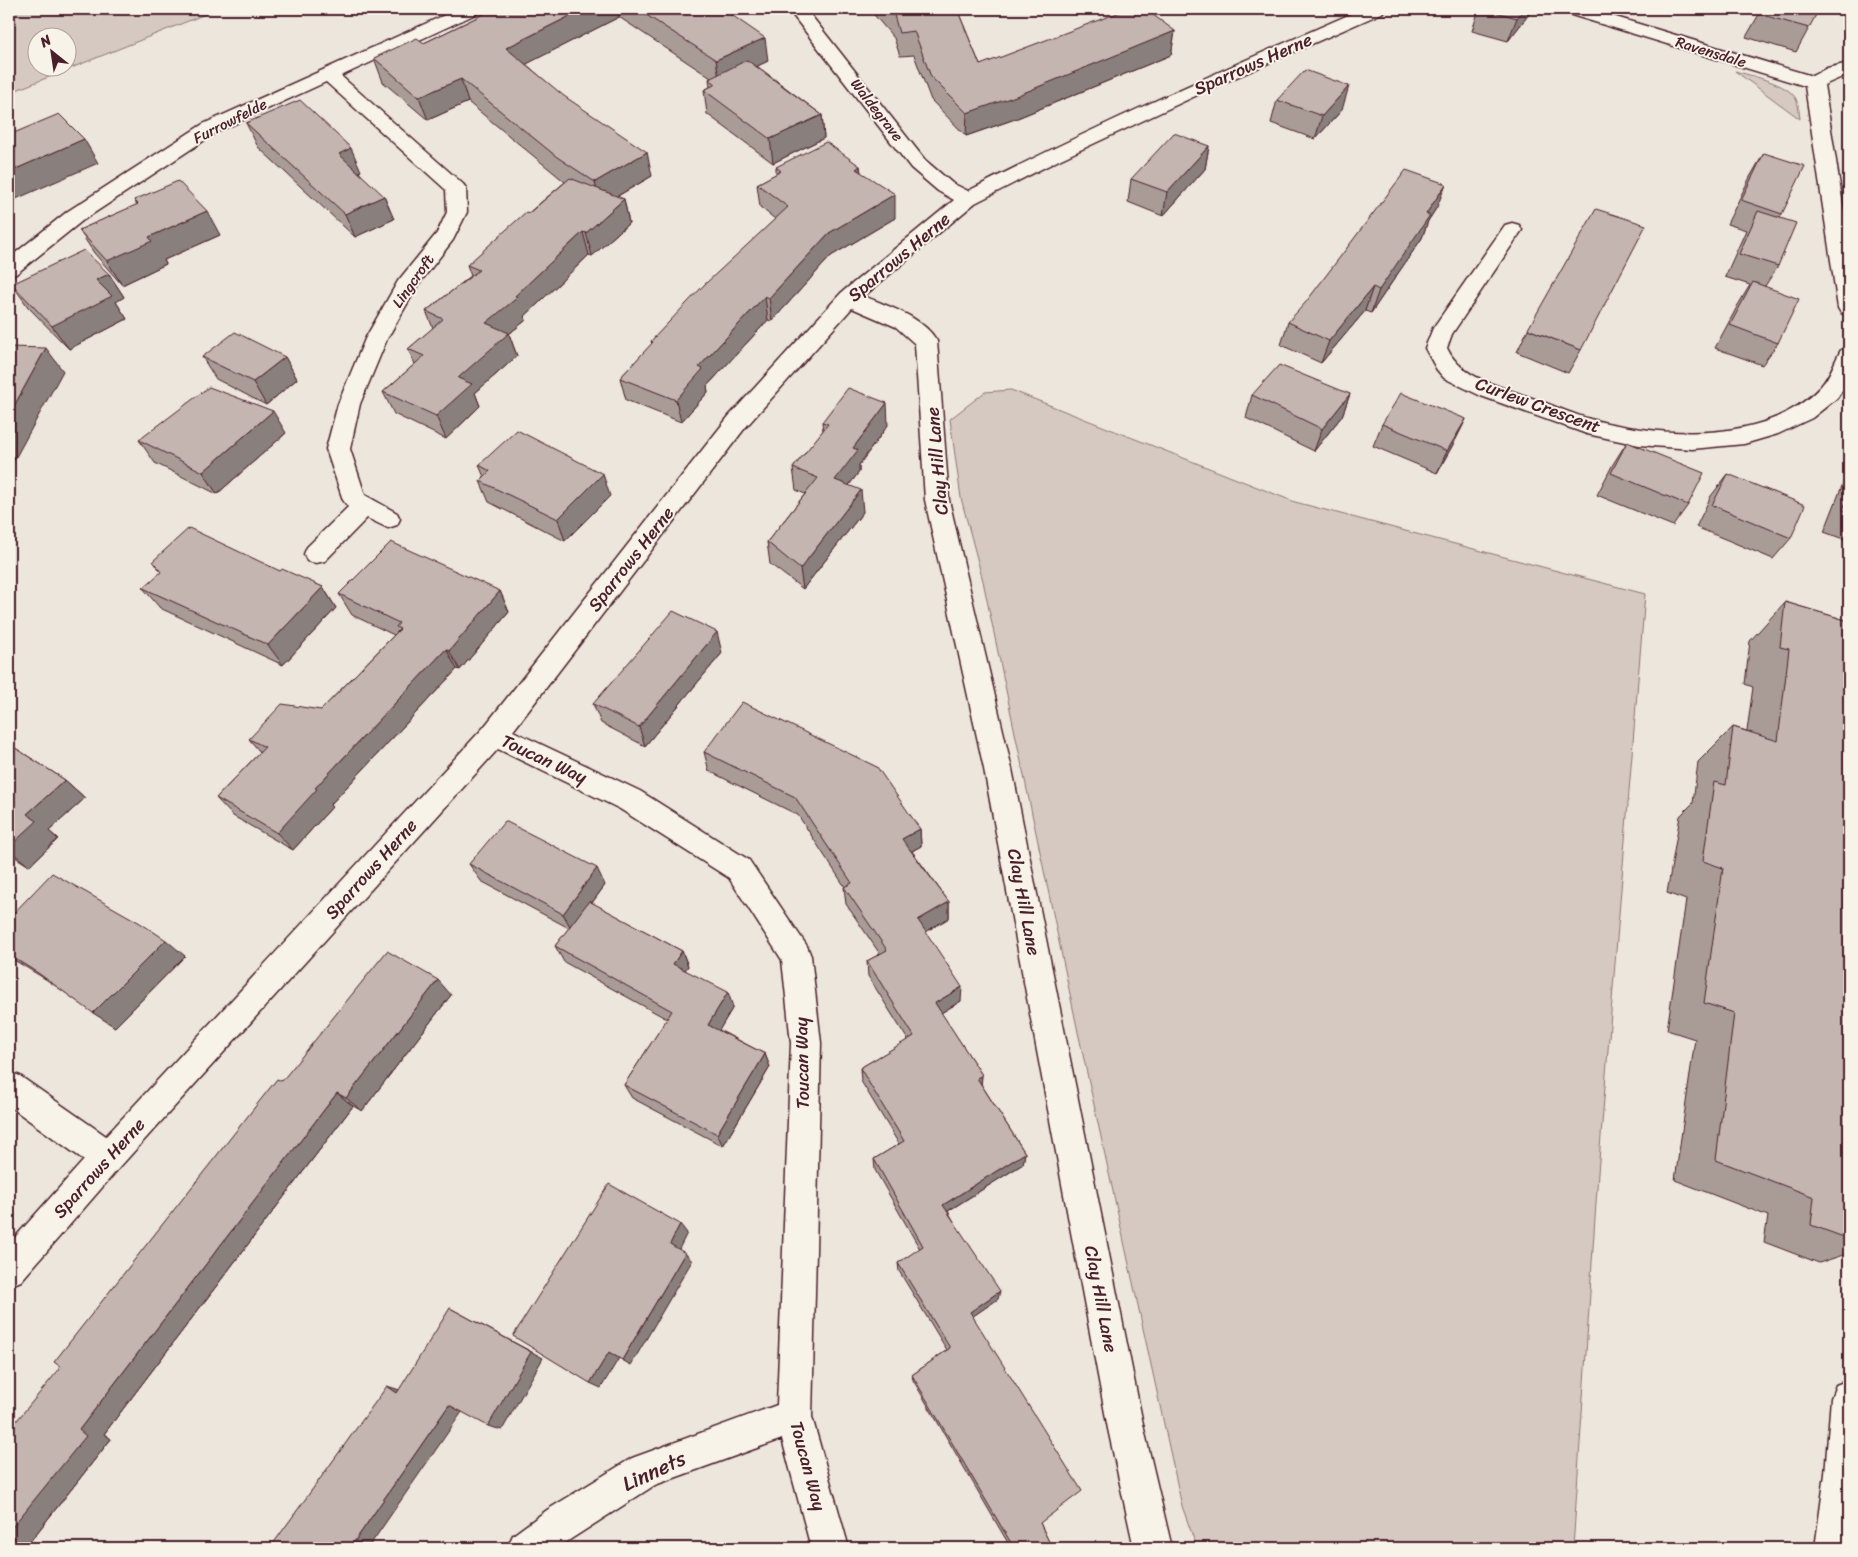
<svg xmlns="http://www.w3.org/2000/svg" width="1858" height="1557" viewBox="0 0 1858 1557" font-family="Sriracha,sans-serif">
	<rect width="100%" height="100%" fill="#ece6dd"/>
	<filter id="ink" filterUnits="userSpaceOnUse"><feTurbulence type="fractalNoise" baseFrequency=".02" numOctaves="2"/><feDisplacementMap in="SourceGraphic" scale="10" xChannelSelector="R" yChannelSelector="G"/><feConvolveMatrix kernelMatrix="1 2 1 2 8 2 1 2 1" color-interpolation-filters="sRGB"/></filter>
	<g filter="url(#ink)">
		<path fill="#d5c9c2" stroke="#907476" fill-rule="evenodd" d="M9,9H218L9,93ZM38,38H68V68H38Z
			M1735,71C1751,76 1788,83 1796,99C1799,105 1799,113 1800,119Z
			M1011,390L1295,502L1645,594L1598,1173L1573,1548H1197L1182,1506L1078,1032L983,581L961,498L950,419L985,392Z"/>
		<g fill="none" stroke-linecap="round" stroke-linejoin="round">
			<g stroke="#4a1f2b" stroke-width="3">
				<path id="minor" d="M458,9H481L478,13L341,76L463,184L466,188L467,212L453,240L418,285L387,339L360,404L350,449L365,495L397,513L400,519L397,525L388,528L367,518L325,561L316,563L307,561L304,554L307,547L348,507L343,500L326,449L338,404L365,339L398,281L437,233L447,212L446,190L326,82L217,132L82,221L16,274L9,276V258L68,211L203,124Z
					M788,9H806L925,160L952,183L968,191C1097,125 1229,67 1362,9H1385L1382,13L1221,84L1061,159L975,203L864,296C889,307 922,316 937,341L949,500L1012,769L1144,1429L1172,1548H1134L1108,1429L984,769L925,500L915,344L896,327L852,308L745,428L513,731L640,791L749,860L807,946L811,956L821,1043L812,1417L849,1548H811L782,1439L655,1485L557,1548H507L513,1535L547,1510L632,1458L777,1405L791,1043L782,960L729,878L620,809L498,749L119,1168L21,1281L9,1286V1244L84,1160L9,1106V1072L20,1076L106,1136L484,727L729,416L841,293L954,200L938,191L911,168Z
					M1562,9H1589L1812,76L1827,68L1849,63V74L1824,85L1849,243V315L1841,313L1838,308L1805,86L1565,13Z
					M1512,223L1519,225L1522,230L1452,334L1447,348C1461,379 1500,386 1529,397C1550,404 1569,413 1590,419C1661,437 1767,446 1821,386C1831,375 1834,362 1841,350L1849,347V380L1837,398L1812,418L1778,434L1744,444L1692,449L1639,445L1587,434L1481,396L1444,378L1437,370L1425,348L1433,328L1505,225Z
					M1849,1380V1548H1815L1825,1474L1831,1398L1836,1385Z"/>
			</g>
			<use href="#minor" fill="#f7f3e8" fill-rule="evenodd"/>
		</g>
		<path fill="#a99c97" stroke="#4a1f2b" d="M494,9H723L768,61L757,66L822,115L824,138L773,163L707,114L704,90L710,87L709,79L711,78L619,17L526,64L652,176L616,197L624,199L629,223L592,256L589,255L524,317L526,320L509,334L517,356L475,393L480,406L446,439L394,414L383,392L415,364L408,349L433,328L426,311L471,276L467,265L565,182L468,102L428,120L383,82L374,58L424,43Z
			M869,9H957L980,65L1175,31L1171,55L1015,119L966,136L931,100L914,55L900,56L894,38Z
			M1479,9H1533L1508,41L1472,31Z
			M1762,9L1809,28L1796,52L1746,37Z
			M1277,100L1342,110L1315,139L1271,123Z
			M246,123L361,171L359,172L394,219L355,237L258,147Z
			M1209,146L1205,169L1163,216L1128,202L1131,179Z
			M1764,153L1782,214L1780,218L1778,266L1765,286L1778,343L1762,365L1715,348L1738,305L1750,285L1725,277L1746,230L1727,224L1750,177Z
			M860,166L861,172L895,218L831,256L772,321L768,320L707,386L708,392L681,422L626,400L620,378L652,344L651,341L775,219L760,207L757,184L776,174V167Z
			M134,200L220,235L164,260L166,264L122,285L94,253L79,230L137,205Z
			M1437,207L1428,221L1422,238L1371,313L1365,311L1321,363L1281,345L1288,322Z
			M109,274L124,297L116,302L127,319L69,349L28,307L12,284Z
			M1528,329L1581,350L1568,373L1517,352Z
			M202,357H285L297,379L266,405L216,379Z
			M1350,394L1342,416L1314,451L1246,418L1252,395Z
			M1466,419L1455,441L1437,473L1373,446L1382,424Z
			M822,422L888,425L859,465V472L849,485L863,512L803,589L770,564L767,542L805,494L796,490L793,468L823,431Z
			M286,433L217,494L155,463L139,440Z
			M1627,442L1688,505L1673,526L1597,495L1613,464Z
			M479,465L610,496L565,541L489,502L480,481L484,477Z
			M1849,468V541L1824,532Z
			M1728,474L1791,538L1773,559L1696,527L1711,496Z
			M280,571L323,587L336,608L283,665L160,608L143,588Z
			M500,591L509,612L460,670L457,669L330,805L332,807L293,850L233,816L216,798L260,752L249,739L321,710L394,635L352,615L339,594Z
			M1785,602L1849,621V1253L1819,1263L1764,1242L1768,1216L1675,1180L1695,1039L1667,1030L1686,900L1667,893L1680,816L1693,803L1698,762L1733,727L1747,731L1753,687L1745,684L1750,641Z
			M722,653L645,746L601,723L593,704Z
			M9,744L65,780L85,798L49,831L58,839L29,866L9,853Z
			M704,752L920,829L921,846L912,851L949,902V918L925,932L961,1001L941,1013L982,1075L981,1084L1025,1153L1023,1164L948,1211L998,1299L973,1316L1040,1523L1052,1548H1011L913,1380L912,1375L947,1350L899,1271L898,1263L920,1249L875,1170L874,1159L899,1144L861,1081L860,1068L908,1040L868,976L867,961L880,954L846,904L844,887H845L798,815L709,771Z
			M469,864L605,885L592,903L682,951L688,966L685,970L733,1007L719,1030L765,1054L770,1067L723,1146L632,1098L624,1085L667,1019L564,962L555,946L569,928L481,881Z
			M9,918L185,956L115,1027L47,980L9,957Z
			M451,995L362,1111L353,1106L104,1434L111,1439L25,1548L282,1081Z"/>
		<path fill="#897f7b" stroke="#4a1f2b" d="M584,9H617L619,17L513,71L506,48Z
			M1524,9H1533L1508,41L1517,18Z
			M1175,31L1171,55L1015,119L966,136L967,113Z
			M765,38L768,61L720,84L716,60Z
			M461,79L468,102L428,120L419,97Z
			M1349,86L1342,110L1315,139L1322,116Z
			M822,115L824,138L773,163L770,139Z
			M84,139L98,163L9,202V172Z
			M1209,146L1205,169L1163,216L1167,192Z
			M351,148L361,171L349,177L339,154Z
			M647,152L652,176L600,206L595,182Z
			M860,166L862,190L856,169Z
			M1446,184L1437,207L1428,221L1422,238L1371,313L1379,290L1426,214Z
			M895,194V218L831,256L772,321L769,298L829,233Z
			M384,196L394,219L355,237L345,214Z
			M624,199L629,223L592,256L586,233Z
			M207,211L220,235L164,260L166,264L122,285L107,261L149,237Z
			M583,232L589,255L524,317L526,320L509,334L517,356L475,393L480,406L446,439L436,416L458,378L486,323Z
			M109,274L124,297L116,302L127,319L69,349L52,326L96,280Z
			M1373,287L1365,311L1321,363L1329,341Z
			M765,296L768,320L707,386L708,392L681,422L676,400L699,367Z
			M46,348L63,371L11,466L9,464V415Z
			M285,357L297,379L266,405L253,382Z
			M1350,394L1342,416L1314,451L1322,429Z
			M887,403L888,425L859,465V472L837,501L835,480L853,448Z
			M273,411L286,433L217,494L203,472Z
			M1466,419L1455,441L1437,473L1447,451Z
			M603,474L610,496L565,541L558,519Z
			M861,490L863,512L803,589L800,569Z
			M323,587L336,608L283,665L268,645Z
			M500,591L509,612L460,670L449,651Z
			M717,632L722,653L645,746L639,727Z
			M446,649L457,669L330,805L332,807L293,850L277,833L315,788Z
			M65,780L85,798L49,831L58,839L29,866L9,850V847L27,814Z
			M920,829L921,846L903,856L902,839Z
			M597,868L605,885L572,930L563,914Z
			M949,902V918L918,936V920Z
			M166,940L185,956L115,1027L93,1013Z
			M682,951L688,966L679,979L673,964Z
			M438,980L451,995L362,1111L346,1098Z
			M962,987L961,1001L934,1017L935,1003Z
			M728,992L733,1007L714,1039L708,1025Z
			M765,1054L770,1067L723,1146L717,1134Z
			M982,1075L981,1088L977,1078Z
			M337,1093L353,1106L104,1434L111,1439L25,1548H9V1531L79,1430Z
			M1025,1153L1023,1164L943,1214V1205Z
			M680,1224L687,1233L677,1253L670,1244Z
			M685,1253L692,1261L631,1365L622,1360Z
			M1000,1291L998,1299L969,1319L970,1312Z
			M450,1308L543,1358L502,1430L488,1426Z
			M609,1352L619,1358L601,1388L590,1383Z
			M387,1386L403,1391L397,1393Z
			M449,1405L464,1409L368,1548H350Z"/>
		<path fill="#c4b5b0" stroke="#4a1f2b" d="M494,9H584L506,48L564,96L647,152L595,182L557,157L461,79L419,97L374,58L417,38L424,43Z
			M637,9H723L765,38L716,60Z
			M888,9H957L980,65L1128,9H1145L1175,31L1016,96L967,113L931,77L914,31L899,33L894,15Z
			M1485,9H1524L1517,18Z
			M1762,9H1819L1809,28L1759,14Z
			M747,60L822,115L770,139L704,90L716,84L709,79Z
			M1305,70L1349,86L1322,116L1277,100Z
			M300,100L351,148L339,154L384,196L345,214L246,123Z
			M59,114L84,139L9,172V135Z
			M1174,133L1209,146L1167,192L1131,179Z
			M826,142L860,166L856,169L895,194L829,233L769,298L765,296L699,367L703,369L676,400L620,378L653,342L651,341L704,285L788,207L757,184L781,171L776,167Z
			M1764,153L1805,166L1782,214L1741,200Z
			M1406,170L1446,184L1426,214L1430,215L1379,290L1373,287L1329,341L1288,322L1306,302Z
			M570,178L624,199L586,233L583,232L515,296L518,297L486,323L509,333L458,378L472,384L436,416L383,392L424,356L408,349L443,319L426,311L479,270L467,265L526,212L529,213Z
			M178,181L207,211L149,237L152,241L107,261L79,230L138,204L134,200Z
			M1596,209L1646,225L1581,350L1528,329Z
			M1758,211L1796,223L1778,266L1739,254Z
			M84,250L109,274L96,280L112,296L52,326L12,284Z
			M1753,282L1799,299L1778,343L1730,325Z
			M235,332L285,357L253,382L202,357Z
			M9,347L46,348L9,415Z
			M1279,365L1350,394L1322,429L1252,395Z
			M209,387L273,411L203,472L139,440Z
			M848,388L887,403L853,448L858,450L835,480L861,490L800,569L767,542L818,478L793,468L828,424L822,422Z
			M1401,393L1466,419L1447,451L1382,424Z
			M517,430L603,474L558,519L480,481L490,471L479,465Z
			M1627,442L1704,473L1688,505L1611,473Z
			M1728,474L1805,505L1791,538L1712,505Z
			M1849,493V513L1843,510Z
			M189,528L280,571L282,569L323,587L268,645L143,588L161,572L153,561Z
			M391,542L500,591L449,651L446,649L315,788L317,789L277,833L216,798L265,747L249,739L282,704L321,710L400,629L396,627L399,623L339,594Z
			M1785,602L1849,621V1239L1811,1225L1814,1197L1716,1160L1734,1013L1704,1003L1723,868L1703,861L1714,782L1726,785L1733,727L1778,741L1789,649L1780,647Z
			M673,611L717,632L639,727L593,704Z
			M742,702L877,767L920,829L902,839L949,902L918,920L962,987L935,1003L982,1075L977,1078L1025,1153L943,1205L1000,1291L970,1312L1082,1491L1040,1523L1052,1548H1014L912,1375L950,1348L898,1263L923,1246L874,1159L904,1141L860,1068L914,1036L867,961L887,950L844,887L852,883L795,797L704,752Z
			M9,744L65,780L27,814L37,821L9,847Z
			M505,821L597,868L563,914L469,864Z
			M52,873L140,923L166,940L93,1013L38,973L9,955V918Z
			M589,901L682,951L673,964L728,992L708,1025L765,1054L717,1134L624,1085L672,1011L555,946Z
			M387,951L438,980L346,1098L337,1093L79,1430L86,1436L9,1531V1430L61,1367L54,1362L277,1079L282,1081Z
			M609,1184L680,1224L670,1244L685,1253L622,1360L609,1352L590,1383L513,1336Z
			M450,1308L531,1352L488,1426L449,1405L350,1548H270L387,1386L397,1393Z"/>
	</g>
	<g text-anchor="middle" stroke-width="4" stroke-linejoin="round" paint-order="stroke">
		<g font-size="15" fill="#4a1f2b" stroke="#f7f3e8">
			<text transform="translate(1711 52) rotate(17)" y="5">Ravensdale</text>
			<text transform="translate(877 110) rotate(52)" y="5">Waldegrave</text>
			<text transform="translate(230 121) rotate(-27)" y="5">Furrowfelde</text>
			<text transform="translate(413 281) rotate(-55)" y="5">Lingcroft</text>
		</g>
		<g font-size="18" fill="#4a1f2b" stroke="#f7f3e8">
			<text transform="translate(1253 64) rotate(-24)" y="6">Sparrows Herne</text>
			<text transform="translate(899 257) rotate(-40)" y="6">Sparrows Herne</text>
			<text transform="translate(1538 405) rotate(20)" y="6">Curlew Crescent</text>
			<text transform="translate(937 461) rotate(-95)" y="6">Clay Hill Lane</text>
			<text transform="translate(631 559) rotate(-52)" y="6">Sparrows Herne</text>
			<text transform="translate(544 759) rotate(25)" y="6">Toucan Way</text>
			<text transform="translate(371 869) rotate(-48)" y="6">Sparrows Herne</text>
			<text transform="translate(1024 902) rotate(79)" y="6">Clay Hill Lane</text>
			<text transform="translate(802 1063) rotate(-91)" y="6">Toucan Way</text>
			<text transform="translate(99 1168) rotate(-48)" y="6">Sparrows Herne</text>
			<text transform="translate(1101 1299) rotate(79)" y="6">Clay Hill Lane</text>
			<text transform="translate(808 1466) rotate(75)" y="6">Toucan Way</text>
		</g>
		<g font-size="21" fill="#4a1f2b" stroke="#f7f3e8">
			<text transform="translate(654 1471) rotate(-25)" y="7">Linnets</text>
		</g>
	</g>
	<rect width="1858" height="1557" fill="none" stroke="#f7f3e8" stroke-width="30"/>
	<rect x="15" y="15" width="1828" height="1527" fill="none" stroke="#4a1f2b" stroke-width="2" filter="url(#ink)"/>
	<g transform="translate(52 52) rotate(330)"><circle r="24" fill="#f7f3e8" stroke="#b29e9c"/>
	<path d="M0-4L9 19L0 12L-9 19Z" fill="#4a1f2b"/>
	<text y="-8" font-size="14" font-weight="bold" text-anchor="middle" fill="#4a1f2b">N</text>
	</g>
</svg>
